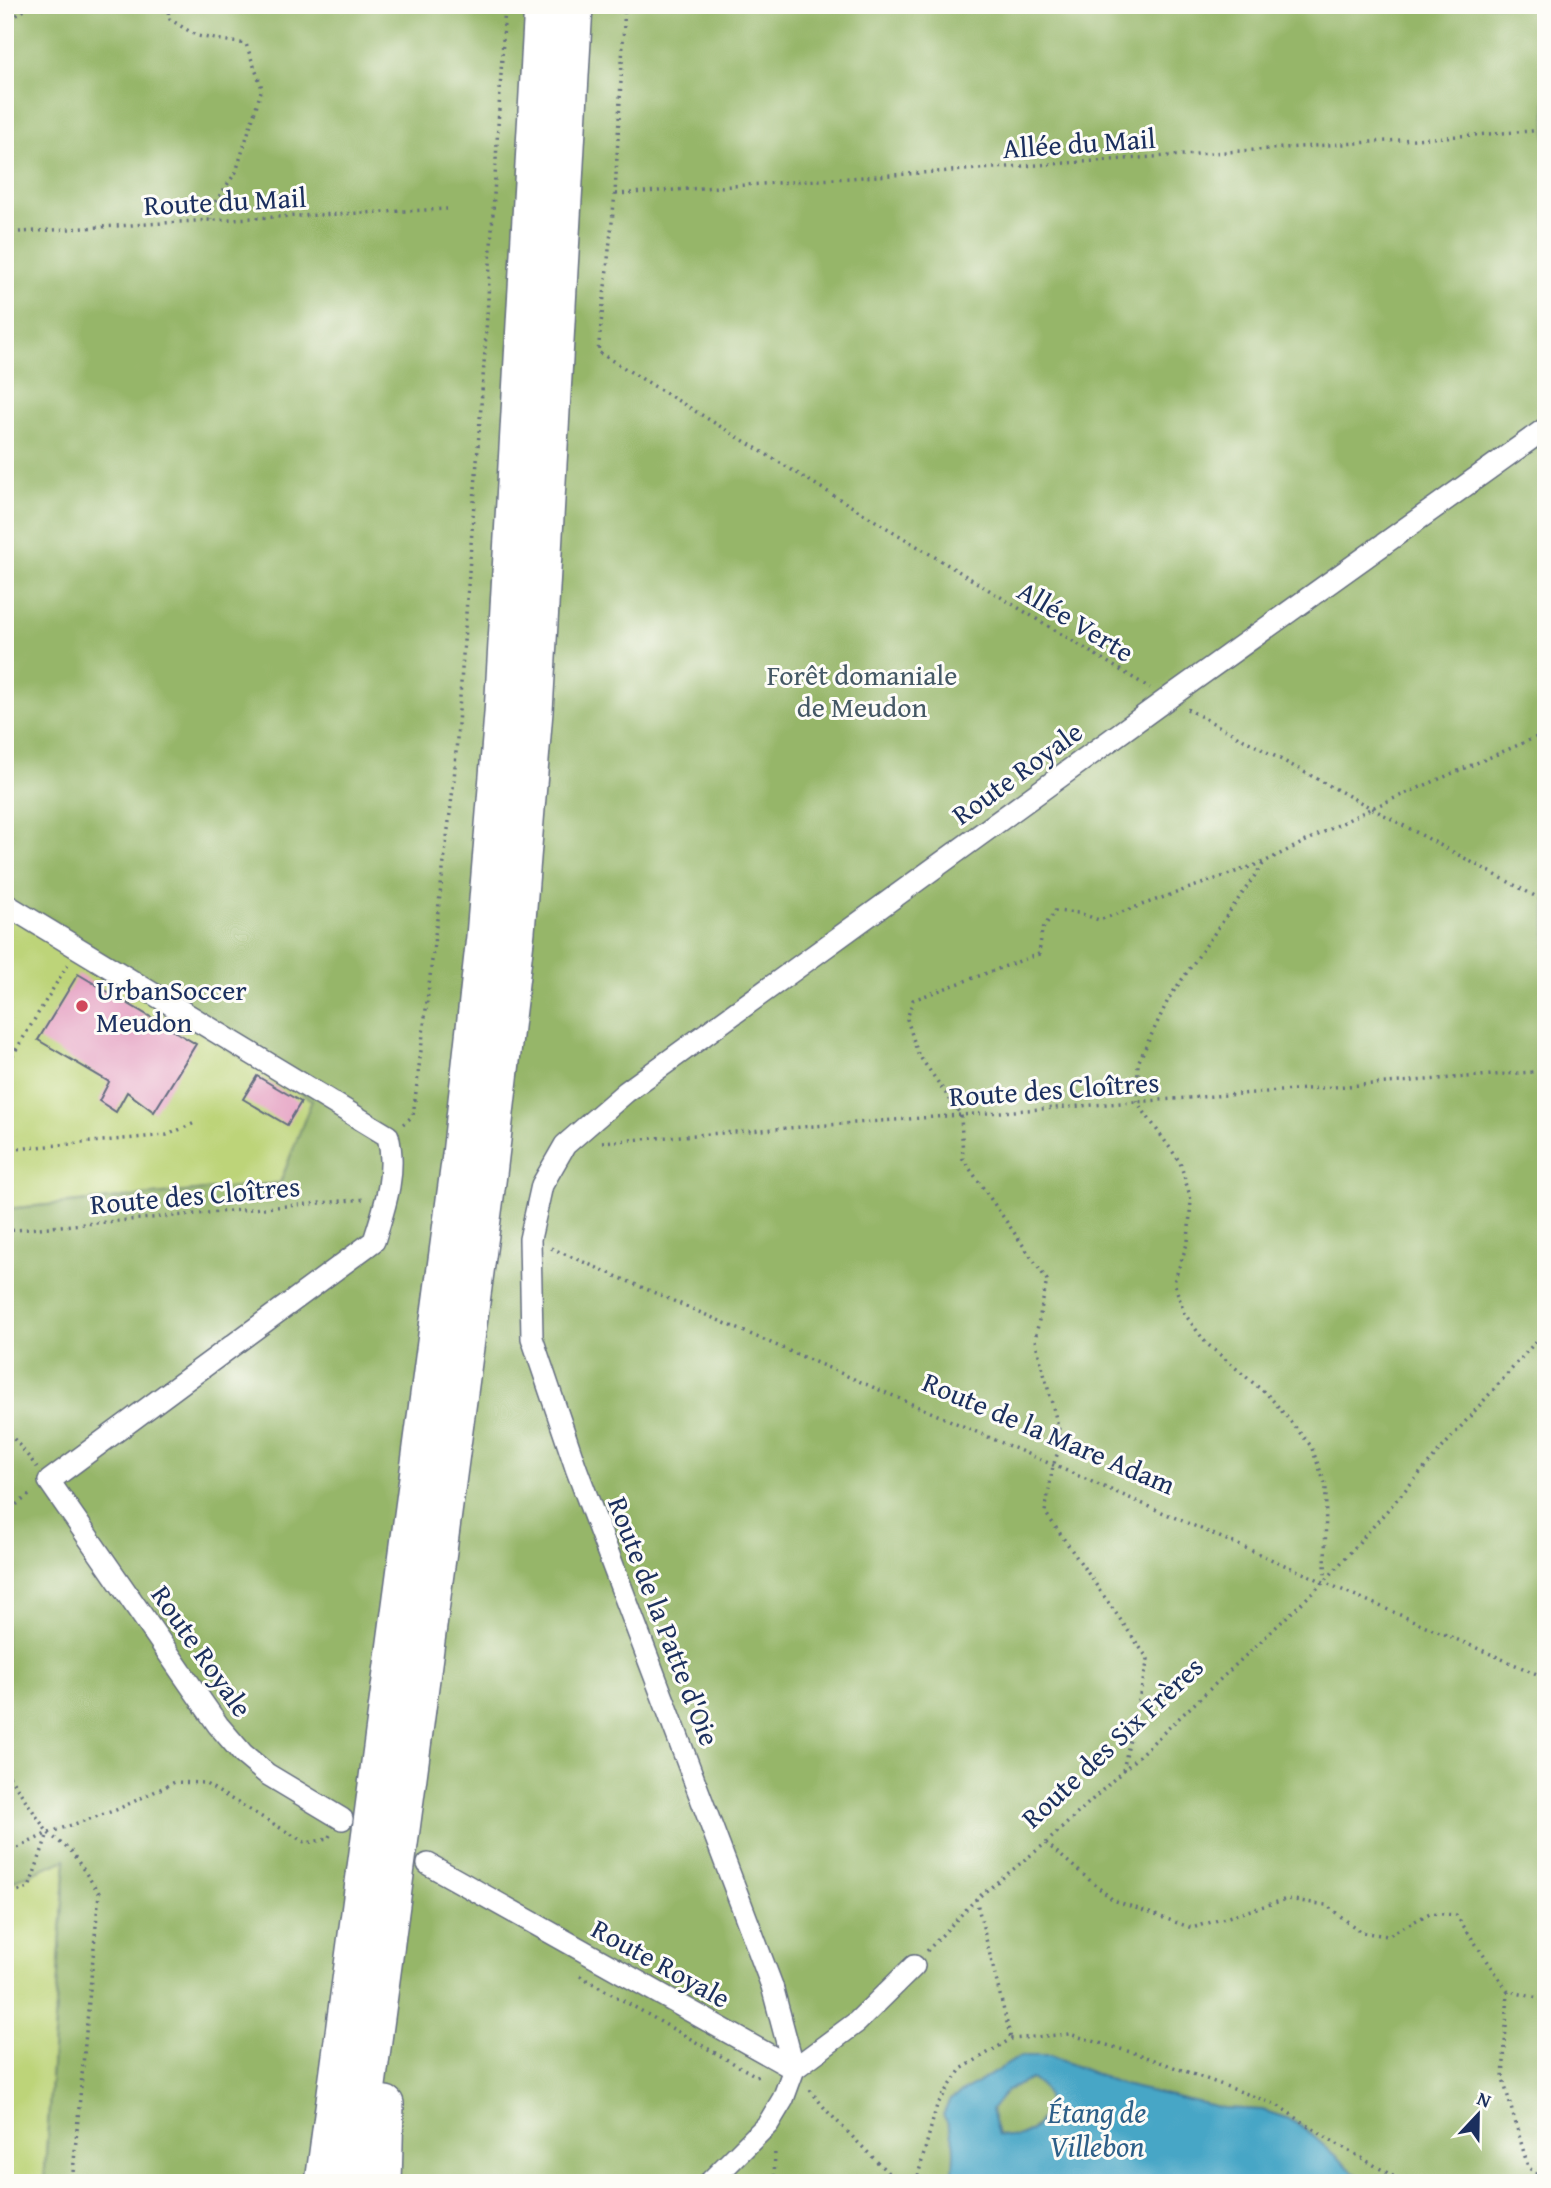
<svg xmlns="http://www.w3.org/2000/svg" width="1551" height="2188" viewBox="0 0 1551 2188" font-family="'Gentium Book Plus',serif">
	<rect width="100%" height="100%" fill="#fdfcf7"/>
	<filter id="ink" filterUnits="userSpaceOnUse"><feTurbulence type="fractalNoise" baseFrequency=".0143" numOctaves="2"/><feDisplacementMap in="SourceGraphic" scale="14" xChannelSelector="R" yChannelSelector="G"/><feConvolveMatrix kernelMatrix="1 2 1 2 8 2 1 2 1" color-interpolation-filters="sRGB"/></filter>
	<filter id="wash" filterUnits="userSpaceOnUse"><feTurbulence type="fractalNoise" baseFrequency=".00686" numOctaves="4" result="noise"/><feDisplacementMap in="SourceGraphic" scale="28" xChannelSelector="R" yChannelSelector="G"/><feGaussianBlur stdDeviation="1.57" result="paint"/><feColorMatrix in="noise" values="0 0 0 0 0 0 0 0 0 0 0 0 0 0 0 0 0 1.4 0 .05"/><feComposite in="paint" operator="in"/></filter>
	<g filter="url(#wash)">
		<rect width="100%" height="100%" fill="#ece1be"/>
		<path fill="#bdd479" stroke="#6c826c" stroke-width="2" d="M5,913L313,1099L280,1183L5,1209Z
			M66,1858L44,2183H5V1884Z"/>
		<path fill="#96b669" stroke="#587264" stroke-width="2" d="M5,5H1546V2183H1366L1305,2129L1286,2118L1262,2110L1223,2108L1123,2085L1050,2056H1021L950,2100L943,2115C958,2136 954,2158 952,2183H44L66,1859L5,1884V1209L280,1183L312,1100L5,913Z
			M1031,2079C1038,2083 1045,2085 1048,2093C1053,2109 1035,2131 1020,2136C1014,2138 1005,2136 998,2135L991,2110L1007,2090Z"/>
		<path fill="#47a6c6" stroke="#316a92" stroke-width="2" fill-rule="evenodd" d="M1021,2056H1050L1123,2085L1223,2108L1262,2110L1286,2118L1305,2129L1366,2183H952C954,2158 958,2136 943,2115L950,2100ZM1031,2079C1062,2094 1045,2128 1020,2136C1014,2138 1005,2136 998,2135L991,2110L1007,2090Z"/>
		<g id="blocks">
			<path fill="#e6a4c5" d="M78,974L196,1044L154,1112L127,1092L116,1112L99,1101L109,1082L38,1040Z
				M257,1076L301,1102L287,1125L243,1099Z"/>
		</g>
	</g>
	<g filter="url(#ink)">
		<use href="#blocks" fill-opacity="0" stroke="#646d80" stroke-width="2"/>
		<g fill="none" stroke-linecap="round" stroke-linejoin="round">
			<g stroke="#646d80" stroke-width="24">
				<path id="minor" d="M5,904L388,1136C397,1172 385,1206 374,1241L49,1481L218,1725L243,1754L267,1774L342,1819
					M428,1864L794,2069
					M794,2069L772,1986L576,1468L532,1338L530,1239L542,1185L565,1145L626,1092L1167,699L1546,428
					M709,2183L768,2124L783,2099L794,2069L857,2022L914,1966"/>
			</g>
			<g stroke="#646d80" stroke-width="38">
				<path id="trunk" d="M323,2183L460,1155L484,937L502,714L542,5
					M355,2183L489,1174L517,931L535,711L575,5
					M384,2183L386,2104"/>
			</g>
			<path stroke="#646d80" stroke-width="3.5" stroke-dasharray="2 5" stroke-linecap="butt" d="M169,5L168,18L197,36L246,44L262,88L236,172L211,208V220
				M625,5L615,194L598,352L1150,688
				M5,23L32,5
				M616,194L1546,130
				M5,233L211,220L447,209
				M1187,709L1546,902
				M1263,864L1169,998L1138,1063L1137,1102L1180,1162L1191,1200L1188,1241L1174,1282L1184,1313L1206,1343L1270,1397L1311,1446L1326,1486L1325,1579
				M5,1045L15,1051
				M5,1068L68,964
				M403,1124L413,1116L454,780L485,350L505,5
				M602,1142L1546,1071
				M5,1150L167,1135L197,1122
				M5,1231L365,1199
				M551,1248L1546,1678
				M5,1428L37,1467
				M5,1513L32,1493
				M5,1770L48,1833L71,1851L99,1893L72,2183
				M1123,1770L1148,1659L1045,1512L1053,1466L1062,1441L1035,1340L1047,1280L963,1159L961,1115L918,1054L907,1019L913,1000L1039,954L1042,930L1055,911L1079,913L1099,920L1264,862L1372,808L1546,733
				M1046,1843L1113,1900L1192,1928L1287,1899L1326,1905L1361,1932L1387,1936L1430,1913L1456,1915L1508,1991L1546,2000
				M5,1854L48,1833L116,1810L175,1782L204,1783L306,1843L328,1839L330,1835
				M5,1895L29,1888L48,1833
				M976,1899L1011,2039
				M927,1951L976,1899L1046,1843L1325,1581L1546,1330
				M580,1976L756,2076L760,2075
				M1508,1991L1503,2079L1528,2167L1546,2182
				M810,2090L827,2111L898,2183
				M774,2183L775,2149
				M916,2183L937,2105L961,2069L1011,2039L1069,2034L1141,2055L1277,2105L1327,2138L1405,2183"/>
			<use href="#minor" stroke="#fff" stroke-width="21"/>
			<use href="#trunk" stroke="#fff" stroke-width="35"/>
		</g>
	</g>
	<circle fill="#d1495b" stroke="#fdfcf7" stroke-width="2.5" cx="82" cy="1006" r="7"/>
	<g text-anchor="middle" stroke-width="6" stroke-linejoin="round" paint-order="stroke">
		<g font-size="28" fill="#1b2f5e" stroke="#fdfcf7">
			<text transform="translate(1079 143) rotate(-4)" y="10">Allée du Mail</text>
			<text transform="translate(225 201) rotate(-3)" y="10">Route du Mail</text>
			<text transform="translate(1076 621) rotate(31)" y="10">Allée Verte</text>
			<text transform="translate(1017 773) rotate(-36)" y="10">Route Royale</text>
			<text transform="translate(1054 1089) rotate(-4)" y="10">Route des Cloîtres</text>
			<text transform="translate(195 1195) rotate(-5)" y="10">Route des Cloîtres</text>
			<text transform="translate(1049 1433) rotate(23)" y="10">Route de la Mare Adam</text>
			<text transform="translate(664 1621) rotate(69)" y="10">Route de la Patte d'Oie</text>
			<text transform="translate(202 1651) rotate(55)" y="10">Route Royale</text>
			<text transform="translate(1112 1742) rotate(-43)" y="10">Route des Six Frères</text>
			<text transform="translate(661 1963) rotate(29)" y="10">Route Royale</text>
		</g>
		<g font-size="28" fill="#445865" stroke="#fdfcf7">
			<text x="862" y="685">Forêt domaniale<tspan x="862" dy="32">de Meudon</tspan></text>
		</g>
		<g font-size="28" fill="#1b2f5e" stroke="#fdfcf7" text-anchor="start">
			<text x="96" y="1000">UrbanSoccer<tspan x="96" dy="32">Meudon</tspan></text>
		</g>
		<g font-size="30" font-style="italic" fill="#2d5f88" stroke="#fdfcf7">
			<text x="1097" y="2123">Étang de<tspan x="1097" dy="34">Villebon</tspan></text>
		</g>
	</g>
	<rect width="1551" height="2188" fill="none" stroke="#fdfcf7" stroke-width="28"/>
	<g transform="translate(1478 2115) rotate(22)" stroke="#fdfcf7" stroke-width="5" paint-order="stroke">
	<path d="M0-5L12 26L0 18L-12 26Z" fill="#1b2f5e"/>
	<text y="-10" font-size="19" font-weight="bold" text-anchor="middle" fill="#1b2f5e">N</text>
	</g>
</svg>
